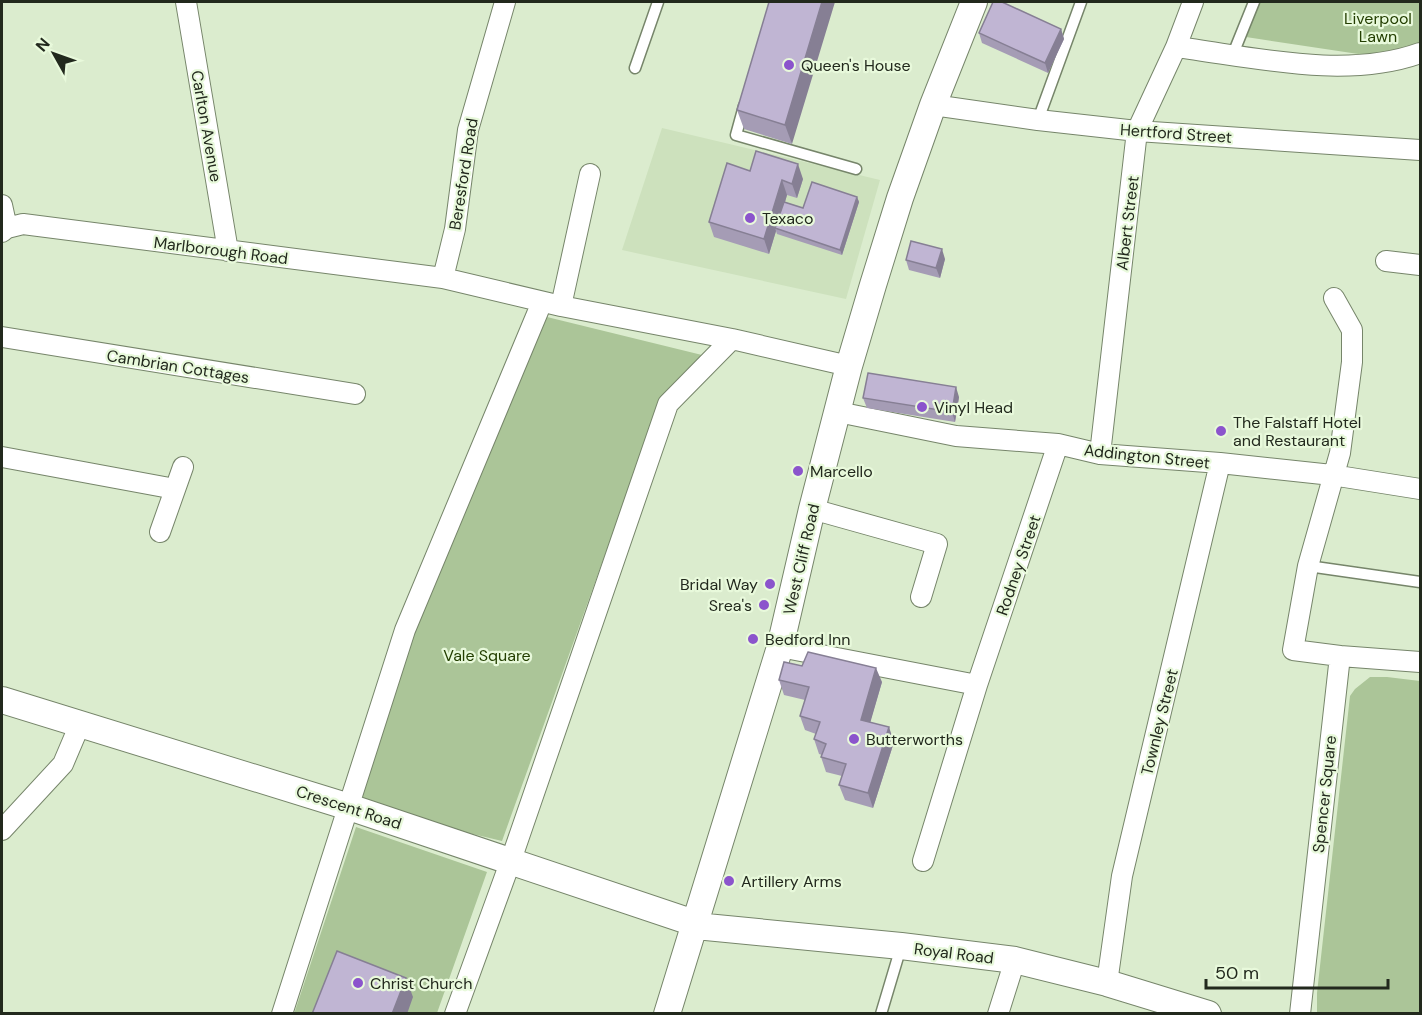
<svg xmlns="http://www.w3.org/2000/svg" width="1422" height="1015" viewBox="0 0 1422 1015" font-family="'DM Sans',sans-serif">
	<rect width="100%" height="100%" fill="#dbecce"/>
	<path fill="#cde1bd" d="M662,128L880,180L846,299L622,250Z"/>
	<path fill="#abc598" d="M1260,2H1411L1420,3V43L1387,53L1365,55L1246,37Z
		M547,317L702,355L670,392L653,421L502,841L356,806L413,635Z
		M1370,677H1387L1420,681V1013H1317V993L1350,696L1355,689Z
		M356,827L487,872L437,1013L294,1014Z"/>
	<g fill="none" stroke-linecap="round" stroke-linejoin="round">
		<g stroke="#76856a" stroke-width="13">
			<path id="service" d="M1233,54L1254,2
				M635,68L658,2
				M744,106L736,135L856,169
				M1038,120L1081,2
				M1308,566L1420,582
				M881,1014L901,947"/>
		</g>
		<g stroke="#76856a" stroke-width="22">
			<path id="minor" d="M186,2L228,251
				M1176,47C1254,57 1345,80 1420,53
				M933,105L1038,120L1137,131L1420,150
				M2,205L7,228
				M2,232L7,228L23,224L443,278L561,306L732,339L849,366
				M1386,261L1420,265
				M443,278L455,229L468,130L505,2
				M1334,298L1352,330V362L1340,453L1308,566L1293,650L1340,656
				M561,306L590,174
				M2,337L355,394
				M838,412L956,436L1058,444L1100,454L1220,463L1332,475L1420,489
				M1100,454L1137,131L1176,47L1193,2
				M2,457L175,489
				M812,509L937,544L921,597
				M160,532L183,467
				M780,647L977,685
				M2,830L63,764L80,724
				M923,861L977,685L1058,444
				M1107,983L1122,876L1220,463
				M282,1014L405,630L542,302
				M455,1014L511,860L668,404L732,339
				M998,1014L1015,960
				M1300,1014L1340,656L1420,662"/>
		</g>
		<g stroke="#76856a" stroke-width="28">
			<path id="tertiary" d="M2,700L349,807L706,927L901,946L1015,960L1107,983L1208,1014
				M667,1014L780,647L812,509L849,366L873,285L900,198L933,105L974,2"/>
		</g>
		<use href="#service" stroke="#fff" stroke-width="10"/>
		<use href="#minor" stroke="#fff" stroke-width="20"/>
		<use href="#tertiary" stroke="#fff" stroke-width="26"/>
	</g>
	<path fill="#a59cb5" d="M769,2L792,144L744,129L737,110Z
		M1061,29L1064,39L1048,73L982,43L979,33Z
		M750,171L803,179L797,198L787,195L785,202L803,208L857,197L859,202L842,255L777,234L776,231L769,254L714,237L709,222Z
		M945,259L940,278L909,270L906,260Z
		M959,397L955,422L867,408L863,398Z
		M802,666L882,682L870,722L894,742L873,808L845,800L839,785L842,776L826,772L821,757L822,755L819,754L814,739L816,734L805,730L800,716L805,700L784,695L779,680Z"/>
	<path fill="#867f94" d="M822,2H835L792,144L785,125Z
		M1061,29L1064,39L1048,73L1045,63Z
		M798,164L803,179L797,198L792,184Z
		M782,180L787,195L777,229L775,228L776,231L769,254L764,239Z
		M857,197L859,202L842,255L840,250Z
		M942,249L945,259L940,278L936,268Z
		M956,387L959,397L955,422L952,412Z
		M876,668L882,682L867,734L861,720Z
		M889,727L894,742L873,808L868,793Z
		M406,978L413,997L407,1014H392Z"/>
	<path fill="#c0b5d3" stroke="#867f94" stroke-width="1.5" d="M769,2H822L785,125L737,110Z
		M993,2H1002L1061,29L1045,63L979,33Z
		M756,151L798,164L792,184L782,180L764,239L709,222L727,163L750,171Z
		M812,182L857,197L840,250L775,228L784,202L803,208Z
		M911,241L942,249L936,268L906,260Z
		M868,373L956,387L952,412L863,398Z
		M808,652L876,668L861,720L889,727L868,793L839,785L846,764L821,757L826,744L814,739L820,722L800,716L809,687L779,680L784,662L802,666Z
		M337,951L406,978L392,1014H312Z"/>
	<g fill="#8b54cc" stroke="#e8f9db" stroke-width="2">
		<circle cx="789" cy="65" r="6"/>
		<circle cx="750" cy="218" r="6"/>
		<circle cx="922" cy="407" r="6"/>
		<circle cx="1221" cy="431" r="6"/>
		<circle cx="798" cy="471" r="6"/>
		<circle cx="770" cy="584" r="6"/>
		<circle cx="764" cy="605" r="6"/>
		<circle cx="753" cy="639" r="6"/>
		<circle cx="854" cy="739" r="6"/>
		<circle cx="729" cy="881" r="6"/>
		<circle cx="358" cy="983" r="6"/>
	</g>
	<g text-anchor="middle" stroke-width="4.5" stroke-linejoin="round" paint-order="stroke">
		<g font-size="16" fill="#233e01" stroke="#e8f9db">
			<text x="1378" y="24">Liverpool<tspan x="1378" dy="18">Lawn</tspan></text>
			<text x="487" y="661">Vale Square</text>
		</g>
		<g font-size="16" fill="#22291d" stroke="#e8f9db" text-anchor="start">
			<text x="801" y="71">Queen's House</text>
			<text x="762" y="224">Texaco</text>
			<text x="934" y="413">Vinyl Head</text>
			<text x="1233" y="428">The Falstaff Hotel<tspan x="1233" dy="18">and Restaurant</tspan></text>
			<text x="810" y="477">Marcello</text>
			<text x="758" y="590" text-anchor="end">Bridal Way</text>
			<text x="752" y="611" text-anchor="end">Srea's</text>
			<text x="765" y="645">Bedford Inn</text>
			<text x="866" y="745">Butterworths</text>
			<text x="741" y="887">Artillery Arms</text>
			<text x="370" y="989">Christ Church</text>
		</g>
		<g font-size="16" fill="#22291d" stroke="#e8f9db">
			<text transform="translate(207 126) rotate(80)" y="6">Carlton Avenue</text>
			<text transform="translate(1176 133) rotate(4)" y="6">Hertford Street</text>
			<text transform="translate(463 174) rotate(-81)" y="6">Beresford Road</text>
			<text transform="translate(1127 223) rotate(-83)" y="6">Albert Street</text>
			<text transform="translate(221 250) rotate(7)" y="6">Marlborough Road</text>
			<text transform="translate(178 366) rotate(9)" y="6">Cambrian Cottages</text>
			<text transform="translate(1147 456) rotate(6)" y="6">Addington Street</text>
			<text transform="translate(801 559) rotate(-77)" y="6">West Cliff Road</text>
			<text transform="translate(1018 565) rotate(-71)" y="6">Rodney Street</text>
			<text transform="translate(1159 722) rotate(-76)" y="6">Townley Street</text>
			<text transform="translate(1324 794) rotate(-84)" y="6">Spencer Square</text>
			<text transform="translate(349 807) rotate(18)" y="6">Crescent Road</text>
			<text transform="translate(954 953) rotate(7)" y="6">Royal Road</text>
		</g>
	</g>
	<rect width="1422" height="1015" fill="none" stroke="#22291d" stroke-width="6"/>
	<g transform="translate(54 54) rotate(310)" stroke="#e8f9db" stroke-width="4.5" paint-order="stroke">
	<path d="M0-4.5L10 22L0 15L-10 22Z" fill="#22291d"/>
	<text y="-9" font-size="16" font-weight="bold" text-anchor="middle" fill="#22291d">N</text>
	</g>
	<path d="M1206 979v9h182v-9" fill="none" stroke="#22291d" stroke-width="3"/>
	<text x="1215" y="979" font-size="18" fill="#22291d" stroke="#e8f9db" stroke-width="4.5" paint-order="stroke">50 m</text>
</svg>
